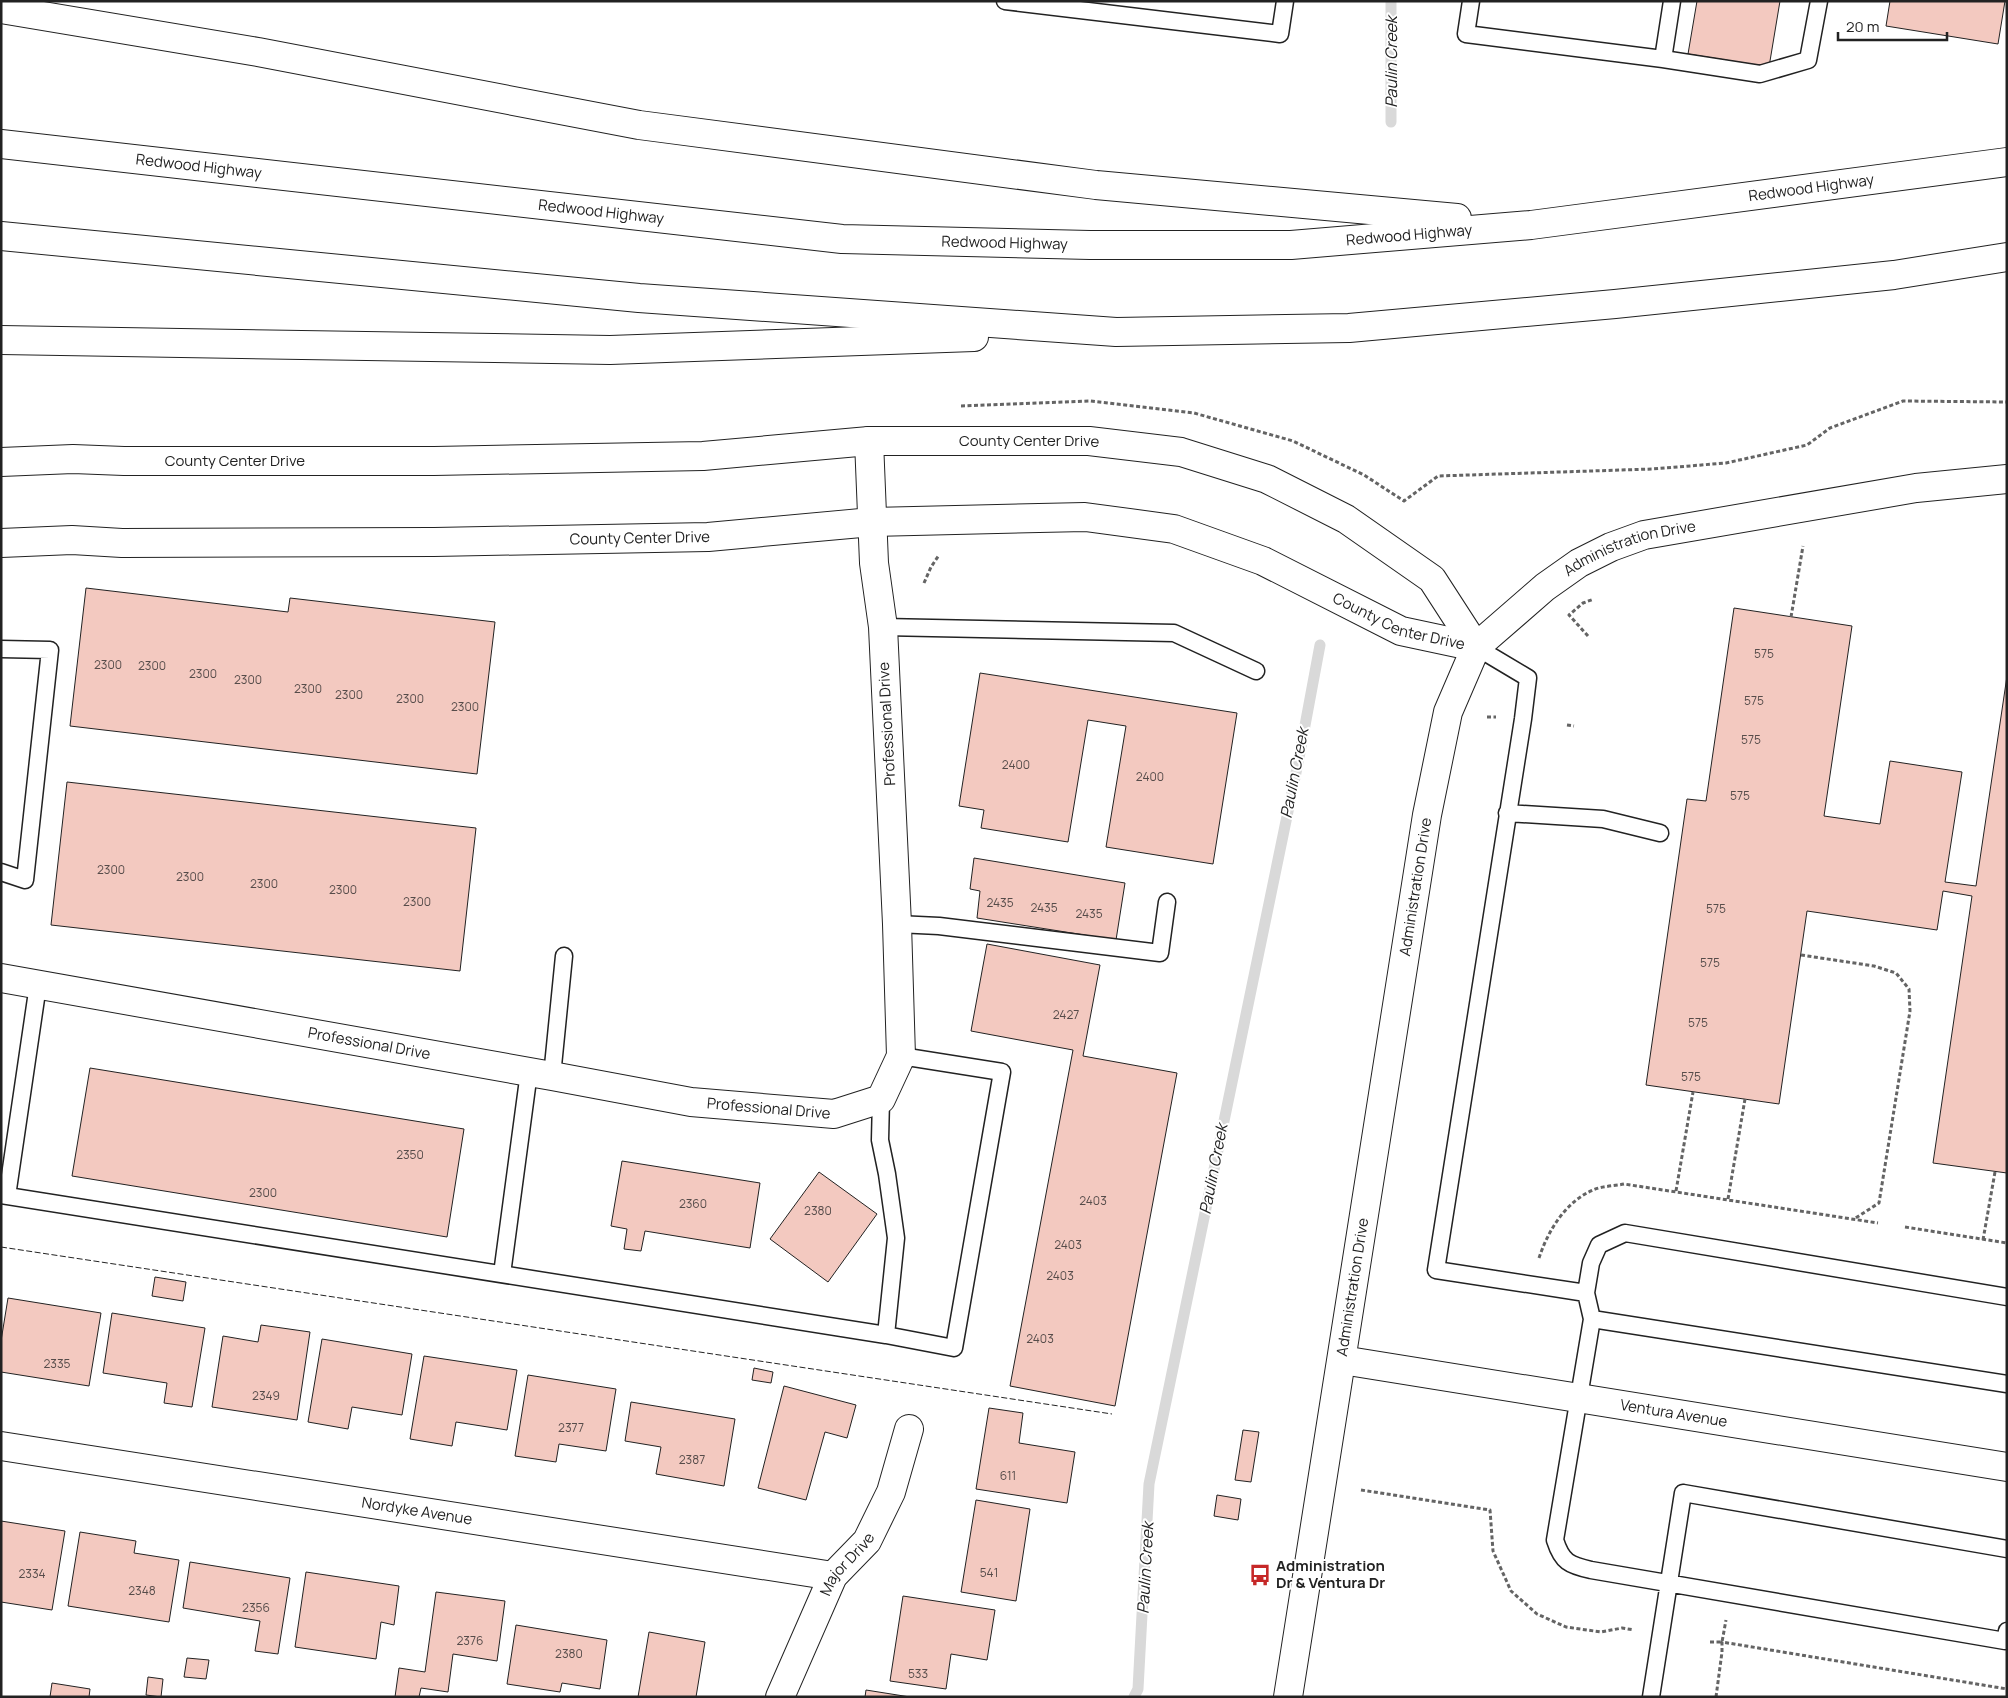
<svg xmlns="http://www.w3.org/2000/svg" width="2008" height="1698" viewBox="0 0 2008 1698" font-family="Manrope,sans-serif">
	<rect width="100%" height="100%" fill="#fff"/>
	<g fill="none" stroke-linecap="round" stroke-linejoin="round">
		<path stroke="#d9d9d9" stroke-width="11" d="M1391,1V122
			M1134,1697L1138,1689L1149,1484L1298,763L1320,645"/>
	</g>
	<path fill="#f3c9c0" stroke="#222" d="M1697,1H1780L1769,67L1688,54Z
		M1890,1H2005L1998,44L1886,26Z
		M86,588L288,612L290,598L495,622L477,774L70,726Z
		M1734,608L1852,626L1824,816L1880,824L1890,761L1962,772L1945,882L1976,886L2007,676V1173L1933,1163L1972,896L1943,891L1937,930L1807,911L1779,1104L1646,1085L1687,799L1706,801Z
		M980,673L1237,713L1213,864L1106,847L1126,726L1088,720L1068,842L981,828L984,810L959,806Z
		M67,782L476,828L460,971L51,925Z
		M974,858L1125,883L1116,940L977,918L980,891L970,889Z
		M987,944L1100,965L1083,1056L1177,1073L1115,1406L1010,1386L1073,1050L971,1031Z
		M90,1068L464,1129L447,1237L72,1176Z
		M622,1161L760,1183L750,1248L645,1231L641,1251L624,1249L627,1229L611,1226Z
		M819,1172L877,1214L828,1282L770,1239Z
		M155,1277L186,1282L183,1301L152,1296Z
		M8,1298L101,1313L89,1386L1,1372V1341Z
		M112,1313L205,1328L192,1407L164,1403L167,1383L103,1373Z
		M261,1325L310,1332L297,1420L212,1407L223,1336L258,1342Z
		M322,1339L412,1354L402,1415L352,1407L348,1429L308,1422Z
		M424,1356L517,1370L507,1430L456,1422L452,1446L410,1439Z
		M754,1368L773,1372L771,1383L752,1380Z
		M528,1375L616,1389L606,1451L559,1444L556,1462L515,1456Z
		M784,1386L856,1405L847,1438L825,1432L806,1500L758,1488Z
		M631,1402L735,1419L724,1486L656,1474L661,1447L625,1441Z
		M989,1408L1023,1413L1019,1443L1075,1452L1067,1503L976,1489Z
		M1243,1430L1259,1432L1251,1482L1235,1480Z
		M1217,1495L1241,1499L1238,1520L1214,1516Z
		M976,1500L1030,1509L1016,1601L961,1592Z
		M1,1521L65,1531L52,1610L1,1602Z
		M80,1532L136,1541L134,1553L179,1560L169,1622L68,1606Z
		M190,1562L290,1578L278,1654L255,1651L260,1621L183,1608Z
		M306,1572L399,1586L394,1625L381,1622L376,1659L295,1647Z
		M436,1592L505,1601L497,1661L453,1654L448,1692L421,1688L419,1697H395L399,1668L425,1672Z
		M903,1596L995,1610L987,1660L951,1654L946,1689L890,1681Z
		M516,1625L607,1640L600,1689L562,1683L560,1692L507,1684Z
		M649,1632L705,1642L696,1697H638Z
		M187,1658L209,1660L206,1679L184,1677Z
		M148,1677L163,1679L161,1697L146,1695Z
		M52,1683L90,1689L89,1697H50Z
		M866,1690L910,1697H865Z"/>
	<g fill="none" stroke-linecap="round" stroke-linejoin="round">
		<g stroke="#222" stroke-width="19">
			<path id="lane" d="M1005,1L1280,34L1285,1
				M1471,1L1466,34L1663,59L1760,74L1808,60L1819,1
				M1663,59L1672,1
				M883,627L1174,633L1256,671
				M1476,647L1528,678L1523,719L1436,1270L1586,1293
				M1,649L50,650L25,880L1,872
				M1507,813L1603,819L1660,833
				M897,924L939,926L1160,953L1167,902
				M552,1076L564,956
				M881,1099L880,1140L887,1174L896,1238L886,1335
				M1,1195L886,1335L954,1348L1002,1072L901,1056
				M7,1196L38,985
				M502,1274L529,1072
				M2007,1297L1625,1233L1599,1245L1591,1263L1586,1293L1592,1319L1555,1540C1562,1562 1569,1565 1591,1570L2005,1641L2007,1631
				M1592,1319L2007,1384
				M1651,1697L1683,1493L2007,1549"/>
		</g>
		<g stroke="#222" stroke-width="30">
			<g id="street">
				<path id="s1" d="M1,978L552,1076L691,1102L834,1114L881,1099L901,1056L897,924L883,627L874,563L869,441"/>
				<path id="s2" d="M1,1446L833,1576"/>
				<path id="s3" d="M780,1697L833,1576L867,1541L891,1492L909,1429"/>
			</g>
		</g>
		<g stroke="#222" stroke-width="30">
			<g id="secondary">
				<path id="s4" d="M1,462L73,459L124,461H434L703,456L869,441H1089L1181,452L1267,479L1346,519L1432,579L1476,647"/>
				<path id="s5" d="M1,543L72,540L122,543L434,542L708,537L872,522L1085,517L1174,529L1263,561L1401,631L1476,647"/>
				<path id="s6" d="M1342,1360L2007,1467"/>
				<path id="s7" d="M1288,1697L1427,815L1448,712L1476,647L1545,587L1579,563L1611,547L1644,535L1916,488L2007,479"/>
			</g>
		</g>
		<g stroke="#222" stroke-width="30">
			<g id="highway">
				<path d="M1,9L258,52L639,125L1096,185L1457,218"/>
				<path id="s8" d="M1,144L842,239L1090,245H1291L1531,225L2007,162"/>
				<path d="M1,236L639,298L1116,332L1349,328L1615,304L1894,275L2007,257"/>
				<path d="M1,340L610,350L974,337"/>
			</g>
		</g>
		<path stroke="#646464" stroke-width="3" stroke-dasharray="4 2.5" stroke-linecap="butt" d="M961,406L1090,401L1194,413L1293,441L1364,475L1404,501L1438,476L1652,469L1726,463L1807,445L1830,428L1903,401L2007,402
			M924,583L931,567L939,555
			M1791,617L1803,546
			M1588,636L1569,615L1583,603L1594,599
			M1487,717H1496
			M1567,725L1574,726
			M1801,955L1874,966L1896,973L1909,989L1910,1011L1879,1203L1854,1219
			M1676,1191L1693,1092
			M1728,1199L1745,1099
			M1905,1227L2007,1243
			M1983,1240L1995,1172
			M1539,1258C1548,1231 1565,1202 1593,1190C1602,1186 1614,1186 1624,1184L1878,1223
			M1361,1490L1490,1510L1493,1551L1511,1591L1537,1614L1566,1627L1601,1632L1622,1628L1634,1630
			M1710,1642H1722L1726,1620
			M1716,1697L1722,1652V1642L2007,1689"/>
		<use href="#lane" stroke="#fff" stroke-width="16"/>
		<use href="#street" stroke="#fff" stroke-width="28"/>
		<use href="#secondary" stroke="#fff" stroke-width="28"/>
		<use href="#highway" stroke="#fff" stroke-width="28"/>
		<path stroke="#222" stroke-width="1" stroke-dasharray="6 2.5" stroke-linecap="butt" d="M1,1247L1112,1414"/>
	</g>
	<defs>
		<g id="bus-bare" transform="scale(1.725)"><path d="M-5-6H5V4H4V6H2V4H-2V6H-4V4H-5ZM-3.5-4V0h7V-4ZM-3.5 1.2v1.5H-2V1.2ZM2 1.2v1.5H3.5V1.2Z" fill="#c62828" stroke="#fff" stroke-width="2.5" paint-order="stroke"/></g>
	</defs>
	<g fill-rule="evenodd">
		<use href="#bus-bare" x="1260" y="1575"/>
	</g>
	<g text-anchor="middle" stroke-width="4" stroke-linejoin="round" paint-order="stroke">
		<g font-size="12" fill="#564c4a">
			<text x="1764" y="658">575</text>
			<text x="108" y="669">2300</text>
			<text x="152" y="670">2300</text>
			<text x="203" y="678">2300</text>
			<text x="248" y="684">2300</text>
			<text x="308" y="693">2300</text>
			<text x="349" y="699">2300</text>
			<text x="410" y="703">2300</text>
			<text x="1754" y="705">575</text>
			<text x="465" y="711">2300</text>
			<text x="1751" y="744">575</text>
			<text x="1016" y="769">2400</text>
			<text x="1150" y="781">2400</text>
			<text x="1740" y="800">575</text>
			<text x="111" y="874">2300</text>
			<text x="190" y="881">2300</text>
			<text x="264" y="888">2300</text>
			<text x="343" y="894">2300</text>
			<text x="417" y="906">2300</text>
			<text x="1000" y="907">2435</text>
			<text x="1044" y="912">2435</text>
			<text x="1716" y="913">575</text>
			<text x="1089" y="918">2435</text>
			<text x="1710" y="967">575</text>
			<text x="1066" y="1019">2427</text>
			<text x="1698" y="1027">575</text>
			<text x="1691" y="1081">575</text>
			<text x="410" y="1159">2350</text>
			<text x="263" y="1197">2300</text>
			<text x="1093" y="1205">2403</text>
			<text x="693" y="1208">2360</text>
			<text x="818" y="1215">2380</text>
			<text x="1068" y="1249">2403</text>
			<text x="1060" y="1280">2403</text>
			<text x="1040" y="1343">2403</text>
			<text x="57" y="1368">2335</text>
			<text x="266" y="1400">2349</text>
			<text x="571" y="1432">2377</text>
			<text x="692" y="1464">2387</text>
			<text x="1008" y="1480">611</text>
			<text x="989" y="1577">541</text>
			<text x="32" y="1578">2334</text>
			<text x="142" y="1595">2348</text>
			<text x="256" y="1612">2356</text>
			<text x="470" y="1645">2376</text>
			<text x="569" y="1658">2380</text>
			<text x="918" y="1678">533</text>
		</g>
		<g font-size="15" fill="#222" stroke="#fff">
			<text dy="5" stroke="none"><textPath href="#s8" startOffset="199">Redwood Highway</textPath></text>
			<text dy="5" stroke="none"><textPath href="#s8" startOffset="1819">Redwood Highway</textPath></text>
			<text dy="5" stroke="none"><textPath href="#s8" startOffset="604">Redwood Highway</textPath></text>
			<text dy="5" stroke="none"><textPath href="#s8" startOffset="1414">Redwood Highway</textPath></text>
			<text dy="5" stroke="none"><textPath href="#s8" startOffset="1009">Redwood Highway</textPath></text>
			<text dy="5" stroke="none"><textPath href="#s4" startOffset="1029">County Center Drive</textPath></text>
			<text dy="5" stroke="none"><textPath href="#s4" startOffset="234">County Center Drive</textPath></text>
			<text dy="5" stroke="none"><textPath href="#s5" startOffset="639">County Center Drive</textPath></text>
			<text dy="5" stroke="none"><textPath href="#s7" startOffset="1255">Administration Drive</textPath></text>
			<text dy="5" stroke="none"><textPath href="#s5" startOffset="1419">County Center Drive</textPath></text>
			<text transform="translate(887 724) rotate(-93)" y="5">Professional Drive</text>
			<text dy="5" stroke="none"><textPath href="#s7" startOffset="820">Administration Drive</textPath></text>
			<text dy="5" stroke="none"><textPath href="#s1" startOffset="374">Professional Drive</textPath></text>
			<text dy="5" stroke="none"><textPath href="#s1" startOffset="779">Professional Drive</textPath></text>
			<text dy="5" stroke="none"><textPath href="#s7" startOffset="415">Administration Drive</textPath></text>
			<text dy="5" stroke="none"><textPath href="#s6" startOffset="336">Ventura Avenue</textPath></text>
			<text dy="5" stroke="none"><textPath href="#s2" startOffset="421">Nordyke Avenue</textPath></text>
			<text dy="5" stroke="none"><textPath href="#s3" startOffset="150">Major Drive</textPath></text>
		</g>
		<g font-size="15" font-weight="bold" fill="#222" stroke="#fff" text-anchor="start">
			<text x="1276" y="1571">Administration<tspan x="1276" dy="17">Dr &amp; Ventura Dr</tspan></text>
		</g>
		<g font-size="16" font-style="italic" fill="#222" stroke="#fff">
			<text transform="translate(1391 62) rotate(-90)" y="6">Paulin Creek</text>
			<text transform="translate(1294 773) rotate(-79)" y="6">Paulin Creek</text>
			<text transform="translate(1213 1169) rotate(-79)" y="6">Paulin Creek</text>
			<text transform="translate(1145 1568) rotate(-87)" y="6">Paulin Creek</text>
		</g>
	</g>
	<rect width="2008" height="1698" fill="none" stroke="#222222" stroke-width="5"/>
	<path d="M1838 32v8h109v-8" fill="none" stroke="#222222" stroke-width="2.5"/>
	<text x="1846" y="32" font-size="15" fill="#222222" stroke="#ffffff" stroke-width="4" paint-order="stroke">20 m</text>
</svg>
